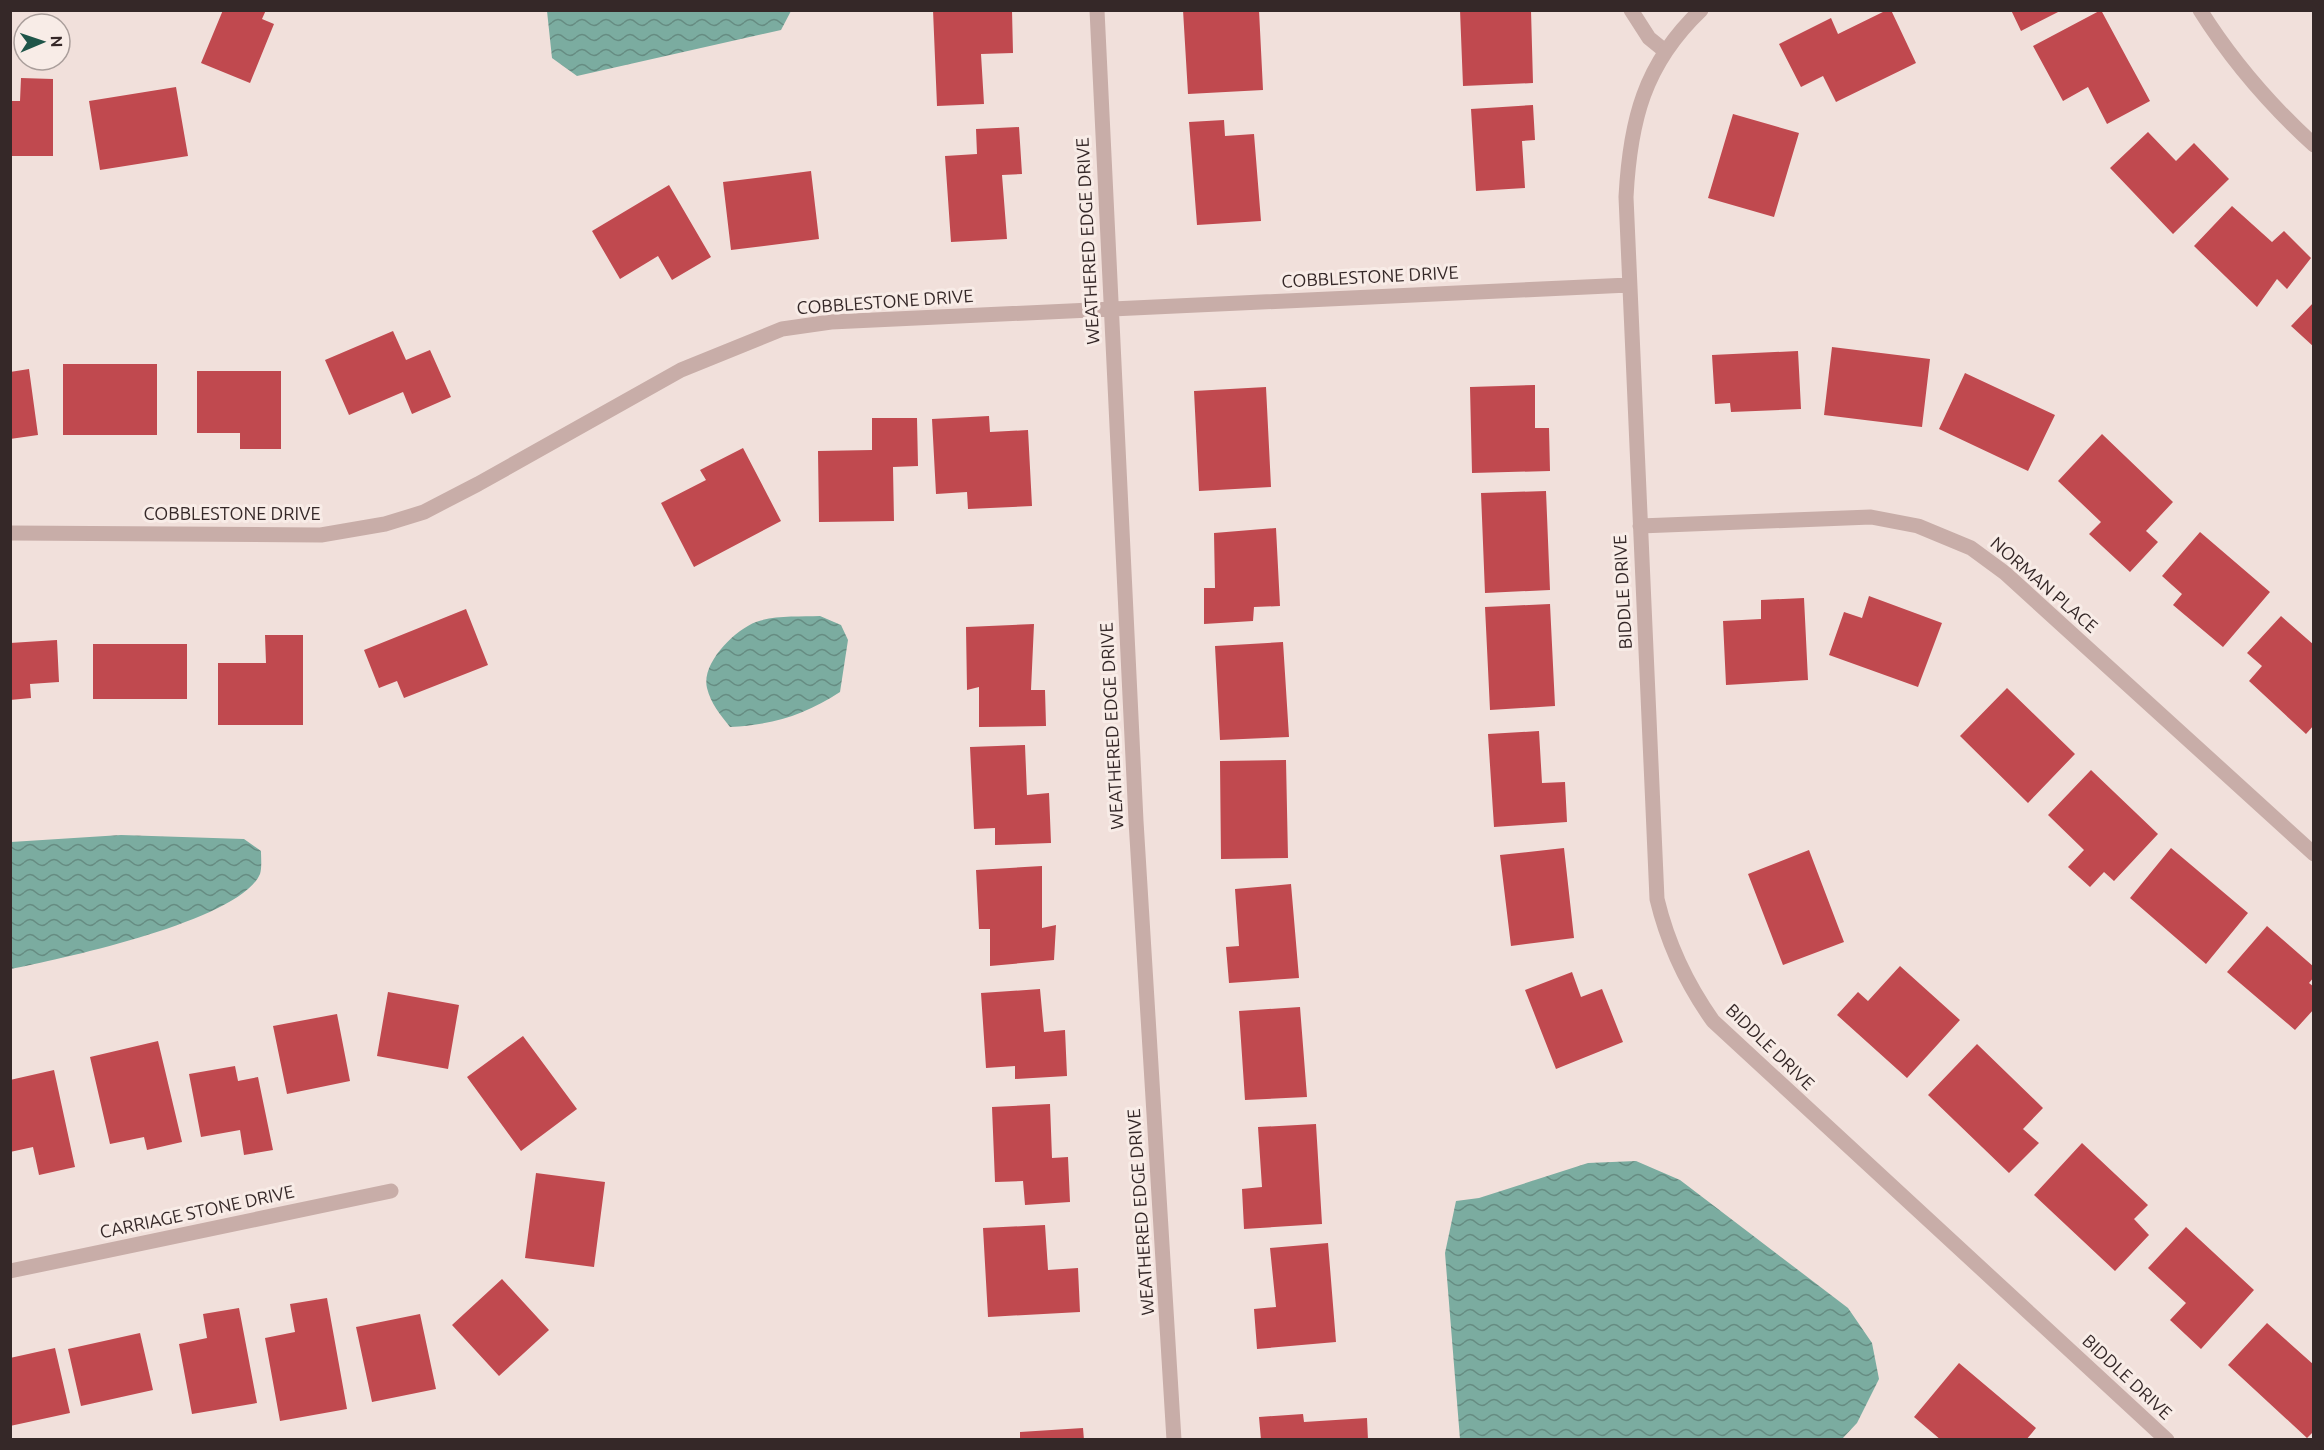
<svg xmlns="http://www.w3.org/2000/svg" width="2324" height="1450" viewBox="0 0 2324 1450" font-family="Ubuntu,sans-serif">
	<defs>
		<pattern id="water-waves" width="16" height="10" patternUnits="userSpaceOnUse" patternTransform="scale(1.5)"><rect width="16" height="10" fill="#7baca0"/><path d="M0 5q4-4 8 0t8 0" fill="none" stroke="#668c82"/></pattern>
	</defs>
	<rect width="100%" height="100%" fill="#f1e0db"/>
	<path fill="url(#water-waves)" d="M547,11V10L791,11L781,30L577,76L552,58Z
		M820,616L841,625L848,640L840,692C805,715 772,725 730,727C720,714 711,704 707,688C701,663 735,630 756,622C775,615 800,617 820,616Z
		M121,835L244,839L261,851C261,857 262,868 260,874C240,921 60,959 11,969V842Z
		M1636,1161L1680,1180L1848,1308L1872,1343L1879,1379L1857,1423L1842,1439H1460L1445,1253L1456,1201L1479,1198L1588,1163Z"/>
	<path fill="#c0494f" d="M223,10H266L262,19L274,24L250,83L201,63Z
		M933,10H1012L1013,53L981,54L984,104L937,106Z
		M1183,10H1259L1263,90L1188,94Z
		M1460,10H1531L1533,83L1463,86Z
		M1887,10H1891L1916,63L1836,102L1823,76L1801,87L1779,44L1831,18L1838,34Z
		M2011,10H2062L2021,31Z
		M2101,10L2150,101L2107,124L2088,87L2063,101L2033,46Z
		M21,78L53,79V156H10V101H20Z
		M176,87L188,156L100,170L89,101Z
		M1533,105L1535,140L1522,141L1525,188L1476,191L1471,109Z
		M1733,114L1799,133L1774,217L1708,198Z
		M1224,120L1225,136L1254,134L1261,221L1197,225L1189,122Z
		M1019,127L1022,174L1002,175L1007,239L951,242L945,156L977,154L976,129Z
		M2148,132L2176,161L2194,143L2229,179L2173,234L2110,168Z
		M811,171L819,239L731,250L723,182Z
		M669,185L711,257L672,280L658,256L620,279L592,231Z
		M2232,206L2272,242L2284,231L2311,258L2287,289L2277,279L2257,307L2194,246Z
		M2314,302V347L2291,326Z
		M393,331L406,360L430,350L451,397L412,414L403,392L349,415L325,360Z
		M1832,347L1930,359L1922,427L1824,415Z
		M1798,351L1801,409L1731,412L1730,403L1715,404L1712,355Z
		M63,364H157V435H63Z
		M29,369L38,435L10,439V372Z
		M197,371H281V449H240V433H197Z
		M1965,373L2055,415L2028,471L1939,429Z
		M1535,385V428H1549L1550,471L1472,473L1470,387Z
		M1266,387L1271,487L1199,491L1194,391Z
		M989,416L990,432L1028,430L1032,506L968,509L967,492L936,494L932,419Z
		M872,418H917L918,466L893,467L894,521L819,522L818,451L872,450Z
		M2102,434L2173,502L2146,531L2158,542L2130,572L2089,534L2101,522L2058,481Z
		M743,448L781,521L694,567L661,503L706,480L700,470Z
		M1546,491L1550,590L1485,593L1481,493Z
		M1276,528L1280,606L1254,607L1253,621L1204,624V588H1215L1214,533Z
		M2200,532L2270,592L2223,647L2173,605L2182,594L2162,576Z
		M1869,596L1942,623L1918,687L1829,655L1844,612L1862,618Z
		M1804,598L1808,680L1726,685L1723,621L1761,619V600Z
		M1550,604L1555,706L1490,710L1485,607Z
		M466,609L488,665L404,698L397,681L379,688L364,650Z
		M2281,616L2314,645V725L2306,734L2249,681L2262,666L2247,653Z
		M1034,624L1031,690H1045L1046,726L979,727V687L967,690L966,627Z
		M265,635H303V725H218V663H266Z
		M57,640L59,682L30,684L31,698L10,700V643Z
		M1283,642L1289,737L1220,740L1215,646Z
		M93,644H187V699H93Z
		M2007,688L2075,754L2028,803L1960,736Z
		M1539,731L1542,783L1565,782L1567,822L1494,827L1488,734Z
		M1025,745L1027,795L1049,793L1051,843L995,845V828L974,829L970,747Z
		M1286,760L1288,858L1221,859L1220,761Z
		M2091,770L2158,834L2114,881L2104,872L2090,887L2068,867L2084,850L2048,815Z
		M1564,848L1574,938L1511,946L1500,855Z
		M2171,848L2248,913L2206,964L2130,898Z
		M1809,850L1844,942L1783,965L1748,874Z
		M1042,866V928L1056,925L1054,960L990,966V929H979L976,870Z
		M1291,884L1299,978L1229,983L1226,947L1239,946L1235,889Z
		M2267,926L2314,967V977L2309,983L2314,987V1009L2295,1030L2227,972Z
		M1900,966L1960,1020L1907,1078L1837,1015L1858,992L1868,1001Z
		M1572,972L1581,997L1602,989L1623,1042L1556,1069L1525,990Z
		M1040,989L1044,1032L1065,1030L1067,1076L1015,1079V1066L986,1068L981,993Z
		M388,992L459,1005L448,1069L377,1056Z
		M1300,1007L1307,1097L1245,1100L1239,1011Z
		M337,1014L350,1081L287,1094L273,1026Z
		M523,1036L577,1109L521,1151L467,1077Z
		M158,1041L182,1142L147,1150L144,1137L110,1144L90,1057Z
		M1977,1044L2043,1108L2023,1129L2039,1143L2009,1173L1928,1095Z
		M235,1066L238,1081L258,1077L273,1150L244,1155L240,1130L201,1137L189,1074Z
		M54,1070L75,1167L39,1175L33,1147L10,1152V1080Z
		M1050,1104L1052,1158L1068,1157L1070,1202L1025,1205L1023,1181L995,1182L992,1107Z
		M1316,1124L1322,1224L1244,1229L1242,1189L1262,1187L1258,1127Z
		M2082,1143L2148,1205L2134,1219L2149,1235L2115,1271L2034,1195Z
		M536,1173L605,1182L594,1267L525,1258Z
		M1045,1225L1048,1270L1078,1268L1080,1312L988,1317L983,1228Z
		M2186,1227L2254,1290L2201,1349L2170,1320L2186,1303L2148,1268Z
		M1328,1243L1336,1342L1257,1349L1254,1309L1276,1307L1270,1248Z
		M502,1279L549,1330L499,1376L452,1325Z
		M327,1298L347,1409L280,1421L265,1338L295,1332L290,1304Z
		M239,1308L257,1403L192,1414L179,1344L207,1338L203,1314Z
		M420,1314L436,1389L372,1402L356,1327Z
		M2267,1323L2314,1365V1431L2307,1438L2228,1365Z
		M140,1333L153,1390L81,1406L68,1349Z
		M55,1348L70,1413L10,1426V1358Z
		M1959,1363L2036,1428L2026,1440H1941L1914,1417Z
		M1303,1414L1304,1422L1367,1418L1368,1440H1261L1259,1417Z
		M1083,1428L1084,1440H1020V1432Z"/>
	<g fill="none" stroke-linecap="round" stroke-linejoin="round">
		<path stroke="#c8ada8" stroke-width="15" d="M1631,10L1649,38L1665,51"/>
		<path stroke="#c8ada8" stroke-width="15" d="M1097,10L1136,821L1174,1440
			M1701,10C1644,64 1630,121 1626,197L1657,899C1668,945 1686,983 1713,1021L2167,1440
			M2200,10C2232,61 2269,104 2314,145
			M1640,526L1871,517L1918,526L1971,548L2005,573L2314,854
			M10,533L321,535L385,524L424,512L478,484L681,370L782,329L831,322L1629,285
			M10,1271L391,1191"/>
	</g>
	<g text-anchor="middle" stroke-width="6" stroke-linejoin="round" paint-order="stroke">
		<g font-size="18" fill="#352828" stroke="#f8ece7">
			<text transform="translate(1088 241) rotate(-93)" y="6">WEATHERED EDGE DRIVE</text>
			<text transform="translate(1370 277) rotate(-3)" y="6">COBBLESTONE DRIVE</text>
			<text transform="translate(885 302) rotate(-4)" y="6">COBBLESTONE DRIVE</text>
			<text x="232" y="520">COBBLESTONE DRIVE</text>
			<text transform="translate(2044 585) rotate(41)" y="6">NORMAN PLACE</text>
			<text transform="translate(1623 592) rotate(-93)" y="6">BIDDLE DRIVE</text>
			<text transform="translate(1112 726) rotate(-93)" y="6">WEATHERED EDGE DRIVE</text>
			<text transform="translate(1770 1047) rotate(44)" y="6">BIDDLE DRIVE</text>
			<text transform="translate(197 1212) rotate(-12)" y="6">CARRIAGE STONE DRIVE</text>
			<text transform="translate(1141 1212) rotate(-94)" y="6">WEATHERED EDGE DRIVE</text>
			<text transform="translate(2127 1377) rotate(43)" y="6">BIDDLE DRIVE</text>
		</g>
	</g>
	<rect width="2324" height="1450" fill="none" stroke="#352828" stroke-width="24"/>
	<g transform="translate(42 42) rotate(88)"><circle r="28" fill="#f8ece7" stroke="#aa9e9b" stroke-width="1.5"/>
	<path d="M0-4.5L10 22L0 15L-10 22Z" fill="#1f5549"/>
	<text y="-9" font-size="16" font-weight="bold" text-anchor="middle" fill="#352828">N</text>
	</g>
</svg>
